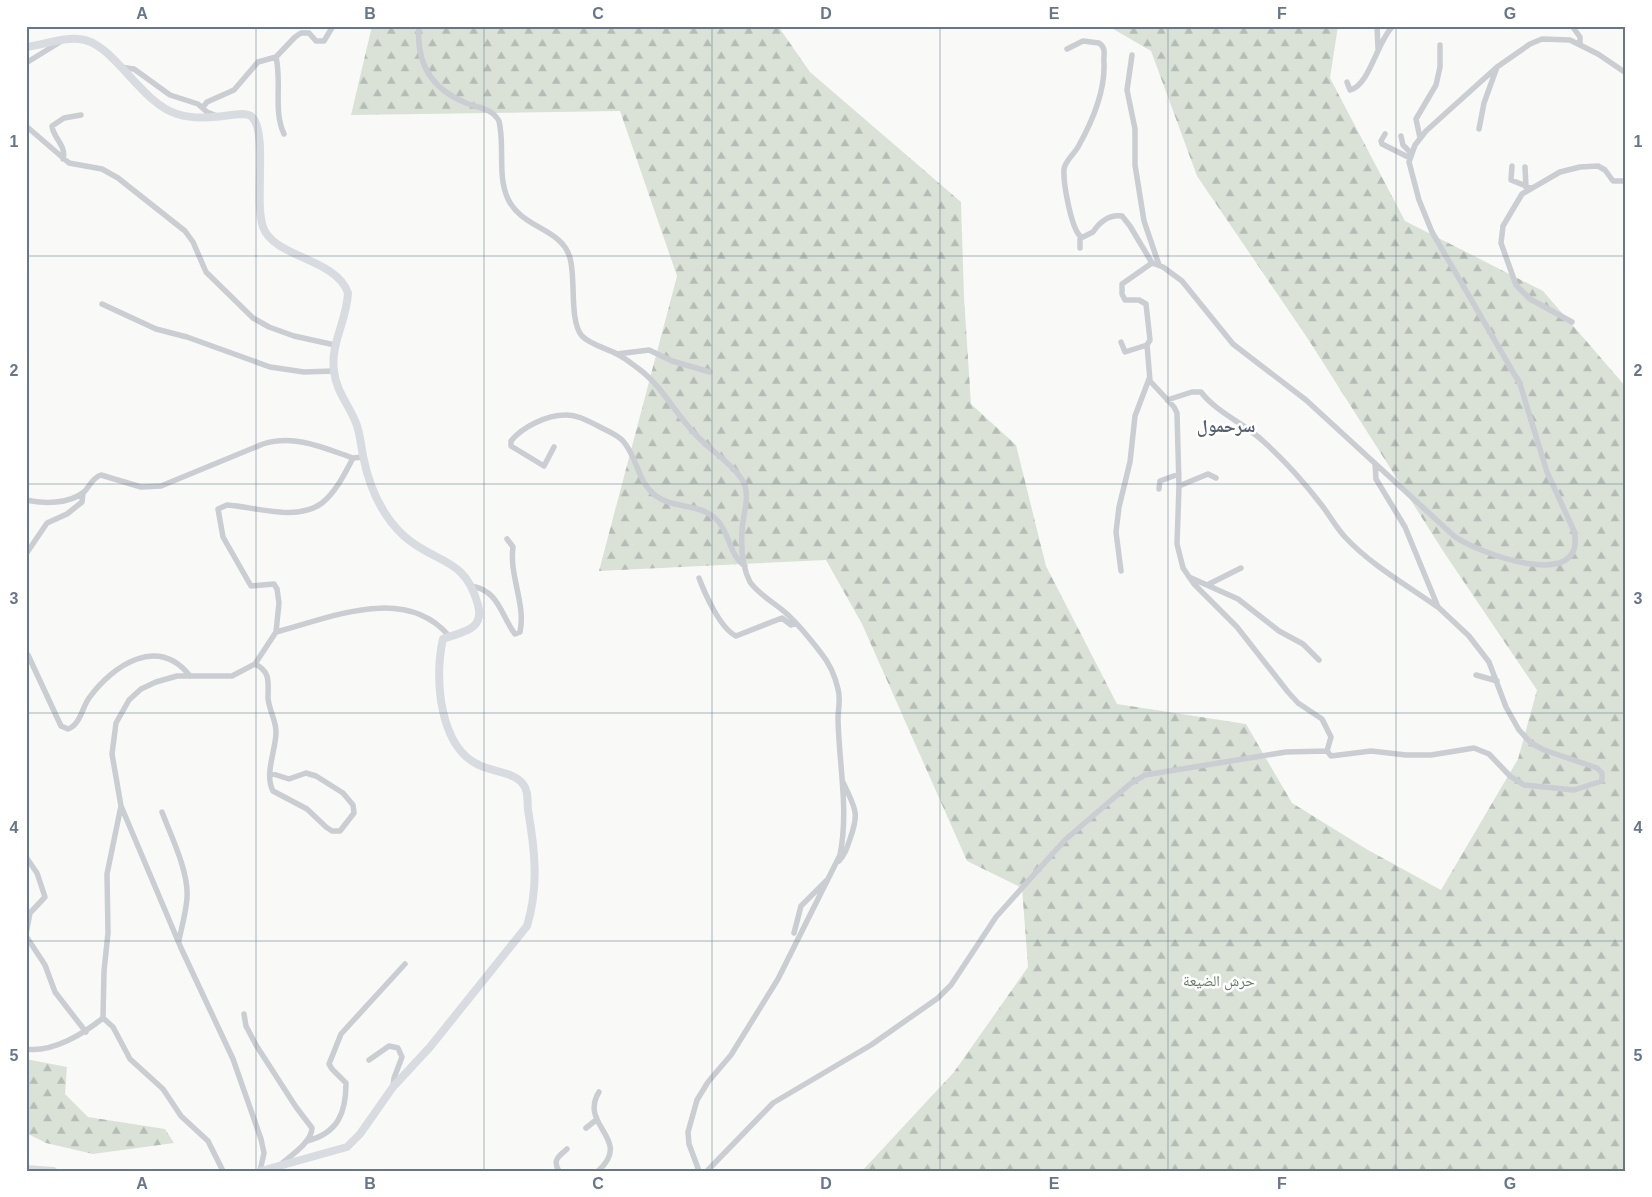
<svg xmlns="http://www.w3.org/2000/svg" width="1652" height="1197" viewBox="0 0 1652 1197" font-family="Helvetica,'Noto Naskh Arabic',sans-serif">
	<defs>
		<pattern id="forest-firs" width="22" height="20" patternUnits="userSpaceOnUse" patternTransform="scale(1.25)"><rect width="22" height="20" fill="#dae2d8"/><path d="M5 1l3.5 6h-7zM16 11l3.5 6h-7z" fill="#b5bcb5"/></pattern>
	</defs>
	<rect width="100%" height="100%" fill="#f9faf7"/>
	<path fill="url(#forest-firs)" d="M372,26H778L810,72L961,202L964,297L971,404L1016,445L1046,566L1117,704L1246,724L1292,803L1368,850L1441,890L1518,759L1537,690L1445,554L1308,339L1197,176L1151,51L1108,26H1338L1330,78L1405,221L1543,291L1626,387V1171H862L954,1072L1028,967L1022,888L967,861L862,624L826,560L599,571L677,276L620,111L351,115Z
		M26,1059L67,1067L65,1094L88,1117L165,1129L174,1143L93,1154L46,1143L26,1133Z"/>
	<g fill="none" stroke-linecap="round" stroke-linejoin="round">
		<path stroke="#cacdd1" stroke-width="5.5" d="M419,26C416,63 431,89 466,103C478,108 492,108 499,121C505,145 497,176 508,199C522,229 562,228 570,258C576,279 569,321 582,336C591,345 606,348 617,354C625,358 632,364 639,369C663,387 676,415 697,436C711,451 729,461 741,478C752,493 743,513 742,530C741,546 742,567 750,582C759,595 775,603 787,614C799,625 811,640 821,653C830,664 835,676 838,689C841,699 838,709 838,719C839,766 849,809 840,855L778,979L731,1055L708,1082L697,1100L688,1132L689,1144L699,1171
			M1377,26L1378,48
			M1572,26L1580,37V43
			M1067,49L1083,41L1099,43C1107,48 1103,56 1104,64C1105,93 1092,122 1078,147C1074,154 1065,161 1064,169C1063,183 1071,227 1080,236L1083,237L1093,232C1099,223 1108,214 1122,216L1130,226L1152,263
			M1132,55L1127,90L1135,129V165L1144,221L1159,265
			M276,57C282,82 273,111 284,134
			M26,63L60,42
			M120,67L134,69L170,95L198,104L207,112L217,116
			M1347,82L1350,90C1370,85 1377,41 1393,26
			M203,107L207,102L234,90L258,62L276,57L295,37L301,33H309L316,41H324L333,26
			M26,126L69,163L102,169L118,178L185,231L193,242L206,272L253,318L269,327L294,336L335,345
			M1479,129L1484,103L1497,67
			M1385,134L1381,141L1382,144L1410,158
			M1401,136L1403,145L1411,153
			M1420,138L1416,119L1436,85L1440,67V45
			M63,159C67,146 53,138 52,126L64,118L81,115
			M1512,166L1511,180L1531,188
			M1525,167L1526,187
			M1080,236V248
			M102,304L156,329L187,337L270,367L304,372L334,371
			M1572,322L1530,299L1516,285L1501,243L1503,226L1522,194L1560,172L1580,167L1598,166L1605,170L1613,181H1626
			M1121,342L1125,352L1147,345
			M617,354L649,350L672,361L710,372
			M1167,400L1192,392H1201C1217,413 1244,423 1263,441C1284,460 1303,481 1320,503C1329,514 1335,526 1345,537C1371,565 1405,584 1436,606
			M554,447L544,466L511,446V441C522,427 547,415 565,415C577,414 590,422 600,427C608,431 618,435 623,441C638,458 637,482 656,496C676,510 700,502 718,521C730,535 730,556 745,566
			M1179,486L1208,474L1216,478
			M1159,489L1160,481L1179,474
			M26,500C44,504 69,504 84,492C90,486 92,478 101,475L141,487L161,486L263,444C295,434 324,448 353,458
			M26,554L47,523L67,514L82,502L83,493
			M1121,571L1116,532L1119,507L1130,462L1135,416L1149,379
			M1189,577L1238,599L1279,631L1303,644L1319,660
			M699,578C705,594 720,628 736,636L782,618L791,625L796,623
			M1209,584L1241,568
			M471,586C499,590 501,616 515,634L520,632C526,604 509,576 513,547L507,539
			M276,632C330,618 405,584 449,636
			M28,655L61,726L68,729C80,725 82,708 89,698C113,665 158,635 190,676
			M255,664C271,672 268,682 268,698C269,710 276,720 276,732C276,750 264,774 273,791L307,809L326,827L332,831H340L354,813L353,805L343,793L316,776L306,773L289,779L270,773
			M1476,675L1497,681
			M1327,751L1331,737L1322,719L1298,703L1288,692L1237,627L1194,584L1183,568L1177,544L1179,486L1177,413L1174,407L1150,381L1147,345L1150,340L1146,304L1139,300H1125L1122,294V284L1152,263L1163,267L1182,281L1233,344L1306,400L1454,536C1477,553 1588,594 1574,531L1547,472L1520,384L1432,232L1419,200L1409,162L1415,145L1426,131L1497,67L1530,44L1542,39L1570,40L1598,54L1626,73
			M121,806L181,948L233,1059L261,1139L264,1153L260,1171
			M162,812C171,836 189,872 187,898C186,912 182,926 179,940
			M26,857L37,873L45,897L30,913L26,934
			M839,861C845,854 847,848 850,839C860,811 855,809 843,782
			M794,933L801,906L827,880
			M26,936L45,965L55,992L86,1032
			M244,1014L246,1026L256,1045L296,1107L312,1128C312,1142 290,1156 280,1165
			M103,1018L104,971L108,933L107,874L121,806L112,754L116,723L129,700L141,689L156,682L177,676H232L255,664L276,632L279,603L277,589L274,584L251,586L223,537L218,509L227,505C256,507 297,522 322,503C336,492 345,473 353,458L363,457
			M103,1018L113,1027L130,1059L163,1089L181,1116L208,1141L223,1171
			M26,1049C52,1053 83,1034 103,1018
			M369,1060L389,1046L398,1048L402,1057L394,1078L393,1087
			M586,1128L596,1120
			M307,1141C338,1133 346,1113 346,1083L332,1069L329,1064L341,1034L405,964
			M559,1171C552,1160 559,1156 567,1149
			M598,1171C634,1139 578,1126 599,1092
			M707,1171L773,1103L871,1045L938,998L951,985L996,917L1065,840L1130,784L1145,775L1286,752L1327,751L1331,756L1371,751L1406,755H1431L1474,748L1489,754L1510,776L1524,785L1574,790L1602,781V773L1597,768L1544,750L1531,743L1519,730L1506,707L1489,662L1469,636L1438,607L1405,527L1376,479L1375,463"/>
		<path stroke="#d8dbe0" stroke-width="8" d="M26,47C43,45 63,37 79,39C113,41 139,102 177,114C199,121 219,116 241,114C245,114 249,114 252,117C268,132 254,202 263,227C274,258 336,258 348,293C347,320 330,344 334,371C336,391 349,405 356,423C360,433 361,445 363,456C369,486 380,514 404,536C435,564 465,556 478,605C485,631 460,632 443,639C434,677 439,747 479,765C493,772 514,772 523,784C529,791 527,802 528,810C535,850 539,887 527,926L430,1047L393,1087L360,1134L347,1147L261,1171
			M26,1169L53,1171"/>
	</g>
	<path fill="none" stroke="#687689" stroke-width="1" stroke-opacity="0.55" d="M256,26V1171M484,26V1171M712,26V1171M940,26V1171M1168,26V1171M1396,26V1171M26,256H1626M26,484H1626M26,713H1626M26,941H1626"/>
	<g text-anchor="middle" stroke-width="5" stroke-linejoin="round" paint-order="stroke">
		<g font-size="15" fill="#657a63" stroke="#fff">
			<text x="1219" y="986">حرش الضيعة</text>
		</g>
		<g font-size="18" font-weight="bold" fill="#56606e" stroke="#fff">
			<text x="1226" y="432">سرحمول</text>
		</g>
	</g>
	<rect width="1652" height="1197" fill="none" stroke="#ffffff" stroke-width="55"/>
	<rect x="28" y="28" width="1596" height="1142" fill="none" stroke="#687689" stroke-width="2"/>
	<g font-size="16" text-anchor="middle" font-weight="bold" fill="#687689">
		<text x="142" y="19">A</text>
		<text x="370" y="19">B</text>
		<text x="598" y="19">C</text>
		<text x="826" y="19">D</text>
		<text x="1054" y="19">E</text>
		<text x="1282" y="19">F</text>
		<text x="1510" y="19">G</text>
		<text x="14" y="147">1</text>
		<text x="1638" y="147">1</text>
		<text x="14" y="376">2</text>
		<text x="1638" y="376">2</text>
		<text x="14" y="604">3</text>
		<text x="1638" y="604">3</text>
		<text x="14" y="833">4</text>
		<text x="1638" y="833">4</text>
		<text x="14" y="1061">5</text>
		<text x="1638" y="1061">5</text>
		<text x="142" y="1189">A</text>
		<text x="370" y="1189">B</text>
		<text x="598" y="1189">C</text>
		<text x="826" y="1189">D</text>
		<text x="1054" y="1189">E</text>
		<text x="1282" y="1189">F</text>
		<text x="1510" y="1189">G</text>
	</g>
</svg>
